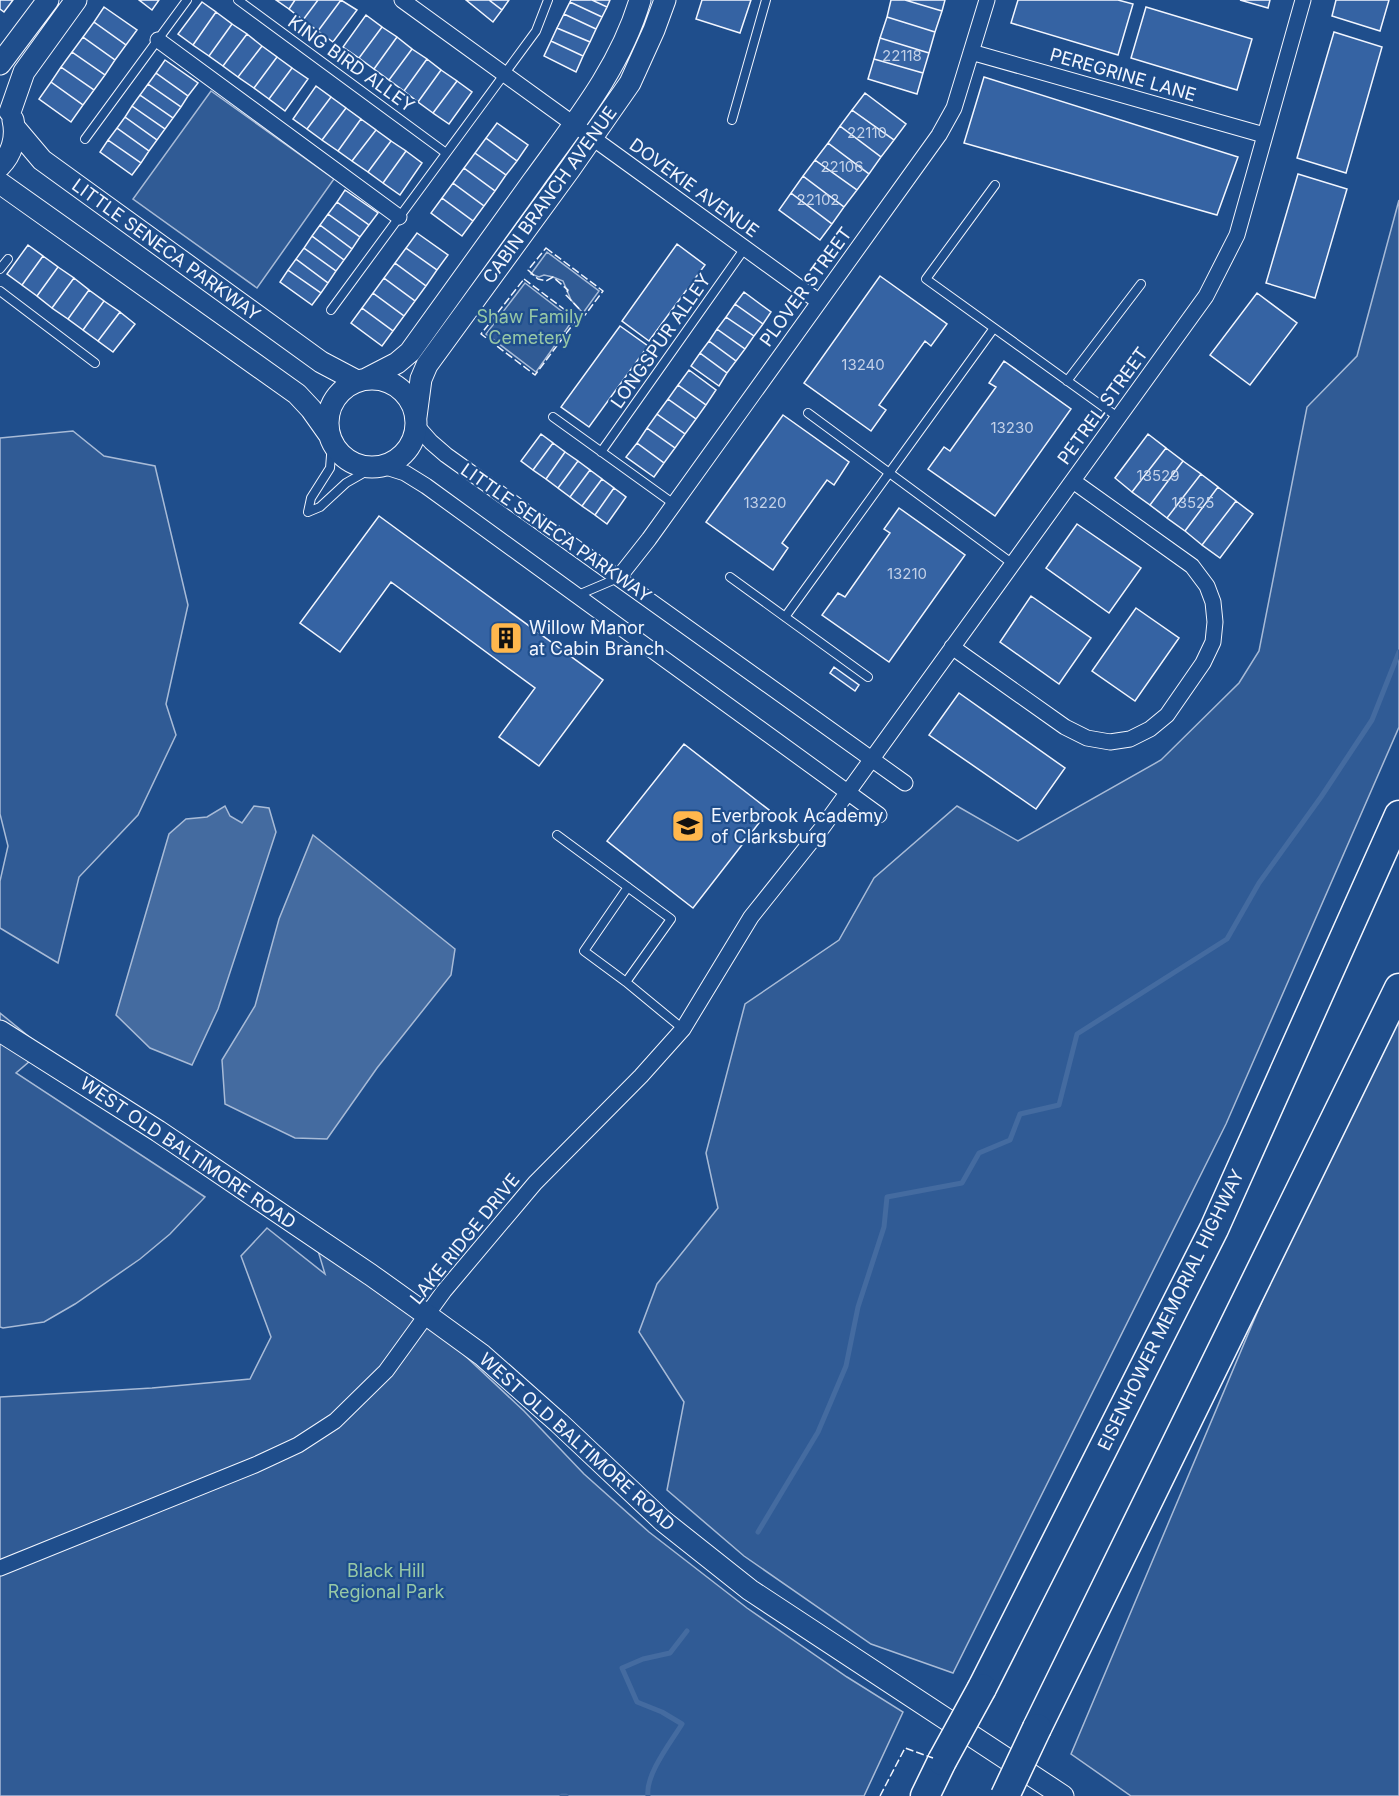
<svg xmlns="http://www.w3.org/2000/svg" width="1399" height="1796" viewBox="0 0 1399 1796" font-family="Inter,sans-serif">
	<rect width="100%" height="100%" fill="#1f4e8c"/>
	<path fill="#305b95" stroke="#a8bbd7" stroke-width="1.5" d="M211,91L334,179L257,288L133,199Z
		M1399,200V727L1226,1124L953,1673L871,1644L744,1556L667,1490L684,1402L639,1332L657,1284L718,1208L706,1153L745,1004L839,940L874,878L957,806L1018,841L1161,760L1239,683L1259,651L1307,407L1357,356Z
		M547,252L599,291L583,313L571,300L563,281L553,277L544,275L539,277L531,274Z
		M525,283L573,320L536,372L486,334Z
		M73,431L104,456L155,466L188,605L166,704L176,735L138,815L79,877L58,963L0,928V881L8,846L0,814V438Z
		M1399,976V1796H1131L1071,1754Z
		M0,1013L44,1049L16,1073L205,1197L170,1234L140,1259L75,1304L44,1322L3,1328L0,1327Z
		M267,1228L325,1274L316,1244L460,1351L524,1411L584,1474L649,1532L747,1608L847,1677L903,1712L864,1796H0V1397L152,1388L250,1379L271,1337L241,1256Z"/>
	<path fill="#446ba0" stroke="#a8bbd7" stroke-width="1.5" d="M225,806L230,816L242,823L254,806L269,808L276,832L218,1009L192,1065L150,1048L116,1015L169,834L186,819L207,817Z
		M313,835L455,949L451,975L377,1068L327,1139L295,1138L225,1104L222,1060L255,1006L279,919Z"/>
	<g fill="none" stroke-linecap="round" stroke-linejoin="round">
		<path stroke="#446ba0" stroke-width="5" d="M758,1532L818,1432L846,1366L858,1307L884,1227L887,1197L962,1183L979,1153L1010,1140L1020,1114L1059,1105L1077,1034L1227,939L1259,883L1321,797L1372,720L1399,652
			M562,1796H566
			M648,1796C645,1775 671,1742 682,1724L662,1712L637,1702L622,1668L643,1659L670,1653L687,1631"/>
	</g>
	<path fill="#3563a3" stroke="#f2f6ff" stroke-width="1.5" d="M0,0H13L4,12L0,9Z
		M139,0H159L152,10Z
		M276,0H295L289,9Z
		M295,0H318L303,20L289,9Z
		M318,0H341L318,31L303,20Z
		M341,0L357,10L333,42L318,31Z
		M466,0H489L502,10L493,22Z
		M489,0H509L502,10Z
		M571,0H592L607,7L602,17L570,2Z
		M592,0H610L607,7Z
		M702,0H751L740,33L696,19Z
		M891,0H905L942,11L935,32L887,17Z
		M905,0H945L942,11Z
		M1018,0H1118L1133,4L1118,55L1011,23Z
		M1240,0H1270L1268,8Z
		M1336,0H1389L1380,31L1332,16Z
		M202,2L216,12L193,45L178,34Z
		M570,2L602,17L596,29L564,14Z
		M104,7L137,30L126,45L94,22Z
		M1146,7L1252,39L1237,90L1131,58Z
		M216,12L232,24L209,56L193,45Z
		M564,14L596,29L590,42L557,28Z
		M366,15L382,27L359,58L343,47Z
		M887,17L935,32L929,53L880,38Z
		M94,22L126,45L115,60L83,37Z
		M232,24L247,34L223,66L209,56Z
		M382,27L397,37L374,69L359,58Z
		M557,28L590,42L583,56L551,41Z
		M1334,32L1382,47L1346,173L1297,158Z
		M247,34L262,46L238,77L223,66Z
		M83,37L115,60L105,75L72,52Z
		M397,37L412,49L389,80L374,69Z
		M880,38L929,53L923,73L874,59Z
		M551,41L583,56L576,72L544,56Z
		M262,46L277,57L254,88L238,77Z
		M412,49L427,59L404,91L389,80Z
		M72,52L105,75L94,90L61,67Z
		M277,57L292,68L269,99L254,88Z
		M427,59L441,70L418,102L404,91Z
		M874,59L923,73L917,94L868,79Z
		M165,60L198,83L188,96L156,73Z
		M61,67L94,90L83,105L51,82Z
		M292,68L308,79L285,111L269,99Z
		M441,70L457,81L433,113L418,102Z
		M156,73L188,96L181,107L148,84Z
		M984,77L1238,157L1217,215L964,143Z
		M457,81L472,92L449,124L433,113Z
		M51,82L83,105L71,122L39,99Z
		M148,84L181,107L173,118L140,95Z
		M316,86L331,97L307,129L293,119Z
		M865,93L906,124L894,140L852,110Z
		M140,95L173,118L165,129L132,106Z
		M331,97L346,108L322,140L307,129Z
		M132,106L165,129L157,140L125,117Z
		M346,108L361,119L338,151L322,140Z
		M852,110L894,140L881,157L840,126Z
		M125,117L157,140L149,151L117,128Z
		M361,119L376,130L352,161L338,151Z
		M497,123L528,145L517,161L486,138Z
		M840,126L881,157L869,174L828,143Z
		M117,128L149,151L141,163L108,140Z
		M376,130L391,141L368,172L352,161Z
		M486,138L517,161L506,175L475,153Z
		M108,140L141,163L132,175L100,152Z
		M391,141L406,151L383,183L368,172Z
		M828,143L869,174L857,190L815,160Z
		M406,151L422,163L400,195L383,183Z
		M475,153L506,175L495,191L464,168Z
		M815,160L857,190L844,207L803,176Z
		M464,168L495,191L484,206L453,183Z
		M1298,174L1347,189L1315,298L1266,283Z
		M803,176L844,207L832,224L791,193Z
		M453,183L484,206L473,221L442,198Z
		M345,190L378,213L369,225L337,202Z
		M791,193L832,224L820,240L779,210Z
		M442,198L473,221L462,236L431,213Z
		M337,202L369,225L360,237L328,214Z
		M328,214L360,237L352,249L320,225Z
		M320,225L352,249L344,260L312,236Z
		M417,233L448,255L437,270L406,248Z
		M312,236L344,260L336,271L304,248Z
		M677,244L705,265L649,341L622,321Z
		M28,245L43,256L22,285L7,274Z
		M304,248L336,271L328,283L296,259Z
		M406,248L437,270L426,286L395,263Z
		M43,256L58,267L37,296L22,285Z
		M296,259L328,283L321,293L288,270Z
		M395,263L426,286L415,301L384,278Z
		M58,267L74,278L52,308L37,296Z
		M288,270L321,293L312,305L280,282Z
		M880,276L947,324L931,346L925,341L879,405L886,410L871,431L804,383Z
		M74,278L89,290L68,319L52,308Z
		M384,278L415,301L404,316L373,293Z
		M89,290L104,301L83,330L68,319Z
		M744,292L771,312L763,324L735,304Z
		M373,293L404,316L393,331L362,308Z
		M1257,293L1297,323L1250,385L1210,355Z
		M104,301L120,312L98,341L83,330Z
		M735,304L763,324L754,336L726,317Z
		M362,308L393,331L382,346L351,323Z
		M120,312L135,324L113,352L98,341Z
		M726,317L754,336L745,349L717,329Z
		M620,326L648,346L589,427L561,407Z
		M717,329L745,349L736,361L709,341Z
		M709,341L736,361L727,373L700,353Z
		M700,353L727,373L719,386L691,366Z
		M1004,361L1071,409L995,516L928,469L944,447L950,451L996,387L989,383Z
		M689,370L716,390L706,405L678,385Z
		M678,385L706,405L696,419L668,399Z
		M668,399L696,419L685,434L657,414Z
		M657,414L685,434L675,448L647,428Z
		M783,415L849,462L834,485L827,480L782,543L788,548L773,570L706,522Z
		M647,428L675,448L664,463L637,443Z
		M541,434L553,443L533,470L521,461Z
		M1148,434L1166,448L1132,492L1115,478Z
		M553,443L565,452L546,479L533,470Z
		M637,443L664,463L654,477L626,457Z
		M1166,448L1183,461L1150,505L1132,492Z
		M565,452L578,461L558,488L546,479Z
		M578,461L590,470L570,497L558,488Z
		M1183,461L1201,474L1167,518L1150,505Z
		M590,470L602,479L582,506L570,497Z
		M1201,474L1218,487L1185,531L1167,518Z
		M602,479L614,488L595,515L582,506Z
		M1218,487L1236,501L1202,545L1185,531Z
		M614,488L626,497L607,524L595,515Z
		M1236,501L1253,514L1220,558L1202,545Z
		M899,508L965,555L889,662L822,615L838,593L845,597L890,533L884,529Z
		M379,516L603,680L539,766L499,737L535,688L391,582L340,652L300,623Z
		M1077,524L1141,568L1109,613L1046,568Z
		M1031,596L1091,638L1059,684L1000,642Z
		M1136,608L1179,638L1135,701L1092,671Z
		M834,667L859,685L855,691L830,673Z
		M959,693L1065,768L1036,809L929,735Z
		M684,744L769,810L693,908L607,841Z"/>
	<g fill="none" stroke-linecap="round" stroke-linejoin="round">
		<g stroke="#f2f6ff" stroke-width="10">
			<path id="lane" d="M238,0L446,153
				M732,120L766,0
				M85,139L187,0
				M995,185L926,279L1119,418
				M0,269L8,259
				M0,291L95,363
				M331,310L536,31L548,0
				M1067,381L1141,284
				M808,413L1013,564
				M553,417L674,504
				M601,452L745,248
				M308,512L320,507L346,483L374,467
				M308,512L311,498L330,468L332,443
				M730,577L868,677
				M578,595L618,578
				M785,617L994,328
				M557,835L671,919L626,982L683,1029
				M626,982L584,951L628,887"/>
		</g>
		<g stroke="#f2f6ff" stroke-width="17">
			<path id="street" d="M402,0C540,101 680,200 818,301
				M158,40L399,217
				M971,52L1264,135
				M416,425L431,442L446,455L905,783
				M383,466L405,473L426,486L879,815
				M619,577L649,539L939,135L954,108L987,0
				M952,647L1065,727L1087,738L1110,742L1130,739L1150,729L1167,715L1203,663L1213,642L1215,622L1213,602L1207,586L1192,566L1073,481
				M0,1568L255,1465L298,1445L335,1421L386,1371L444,1291L535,1183L641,1076L683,1029L751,917L822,828L1206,296L1237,235L1303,0"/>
		</g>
		<g stroke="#f2f6ff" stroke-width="23">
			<path id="secondary" d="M0,64L48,0
				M10,112L24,72L76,0
				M15,128L42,160L321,362L357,381
				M0,166C12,154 17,137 13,120
				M0,183L297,394L311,409L328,433
				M328 423a44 44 0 1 1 88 0a44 44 0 1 1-88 0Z
				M366,379L397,363L410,352C451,295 492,238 533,181C574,124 620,68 640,0
				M416,417L421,379L427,365L570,169L630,83L654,30L665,0
				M0,1031L158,1131L371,1275L427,1315L482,1355L559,1423L663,1521L750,1590L1063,1796"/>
		</g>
		<g stroke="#f2f6ff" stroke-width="31">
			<path id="highway" d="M982,1688L1214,1229L1399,815
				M1037,1728L1399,988
				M925,1796L942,1761"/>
		</g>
		<use href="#lane" stroke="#1f4e8c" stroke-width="8"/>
		<use href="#street" stroke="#1f4e8c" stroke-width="15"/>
		<use href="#secondary" stroke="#1f4e8c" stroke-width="21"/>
		<use href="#highway" stroke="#1f4e8c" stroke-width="28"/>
		<g stroke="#f2f6ff" stroke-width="31" stroke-linecap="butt">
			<path id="highway-bridge" d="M942,1761L982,1688
				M1005,1796L1037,1728"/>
		</g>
		<use href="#highway-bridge" stroke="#1f4e8c" stroke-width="28"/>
		<path stroke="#f2f6ff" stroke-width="1.5" stroke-dasharray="8 3" stroke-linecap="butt" d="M546,248L603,291L585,315L566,295L568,290L553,277L546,281L538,279L528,270Z
			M524,279L577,319L535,375L481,334Z
			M880,1796L905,1748L933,1758"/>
	</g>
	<defs>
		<g id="building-square" transform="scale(1.725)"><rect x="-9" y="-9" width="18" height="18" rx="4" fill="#ffb74d" stroke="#1f4e8c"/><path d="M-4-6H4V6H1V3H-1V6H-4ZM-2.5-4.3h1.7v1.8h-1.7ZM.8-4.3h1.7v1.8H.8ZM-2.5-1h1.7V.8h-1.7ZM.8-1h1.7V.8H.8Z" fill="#111"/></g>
		<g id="school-square" transform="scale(1.725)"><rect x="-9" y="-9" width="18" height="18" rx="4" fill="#ffb74d" stroke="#1f4e8c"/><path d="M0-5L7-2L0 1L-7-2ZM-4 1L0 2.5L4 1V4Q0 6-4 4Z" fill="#111"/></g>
	</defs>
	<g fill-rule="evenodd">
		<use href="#building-square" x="506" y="638"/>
		<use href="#school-square" x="688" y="826"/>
	</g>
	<g text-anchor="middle" stroke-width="4.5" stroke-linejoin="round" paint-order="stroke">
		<g font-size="15" fill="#c3d1e8">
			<text x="902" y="61">22118</text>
			<text x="867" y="138">22110</text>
			<text x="842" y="172">22106</text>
			<text x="818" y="205">22102</text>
			<text x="863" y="370">13240</text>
			<text x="1012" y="433">13230</text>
			<text x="1158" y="481">13529</text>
			<text x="765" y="508">13220</text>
			<text x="1193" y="508">13525</text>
			<text x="907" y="579">13210</text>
		</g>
		<g font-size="18" fill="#f2f6ff" stroke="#1f4e8c">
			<text transform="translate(351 64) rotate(36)" y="6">KING BIRD ALLEY</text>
			<text transform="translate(1123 75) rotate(16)" y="6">PEREGRINE LANE</text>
			<text transform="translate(694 188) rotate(36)" y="6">DOVEKIE AVENUE</text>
			<text transform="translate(550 195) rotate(-54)" y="6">CABIN BRANCH AVENUE</text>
			<text transform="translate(166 250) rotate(36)" y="6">LITTLE SENECA PARKWAY</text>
			<text transform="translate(806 287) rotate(-54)" y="6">PLOVER STREET</text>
			<text transform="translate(661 341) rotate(-55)" y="6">LONGSPUR ALLEY</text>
			<text transform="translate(1103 406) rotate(-54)" y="6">PETREL STREET</text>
			<text transform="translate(556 533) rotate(35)" y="6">LITTLE SENECA PARKWAY</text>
			<text transform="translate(188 1153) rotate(34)" y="6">WEST OLD BALTIMORE ROAD</text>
			<text transform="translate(465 1239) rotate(-51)" y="6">LAKE RIDGE DRIVE</text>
			<text transform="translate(1171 1310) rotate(-64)" y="6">EISENHOWER MEMORIAL HIGHWAY</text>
			<text transform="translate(577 1442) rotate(42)" y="6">WEST OLD BALTIMORE ROAD</text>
		</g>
		<g font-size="18" fill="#97c8a6" stroke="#1f4e8c">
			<text x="530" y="323">Shaw Family<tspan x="530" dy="21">Cemetery</tspan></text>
			<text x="386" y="1577">Black Hill<tspan x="386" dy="21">Regional Park</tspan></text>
		</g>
		<g font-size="18" fill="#f2f6ff" stroke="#1f4e8c" text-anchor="start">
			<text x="529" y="634">Willow Manor<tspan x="529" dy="21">at Cabin Branch</tspan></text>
			<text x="711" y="822">Everbrook Academy<tspan x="711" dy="21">of Clarksburg</tspan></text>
		</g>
	</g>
</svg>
